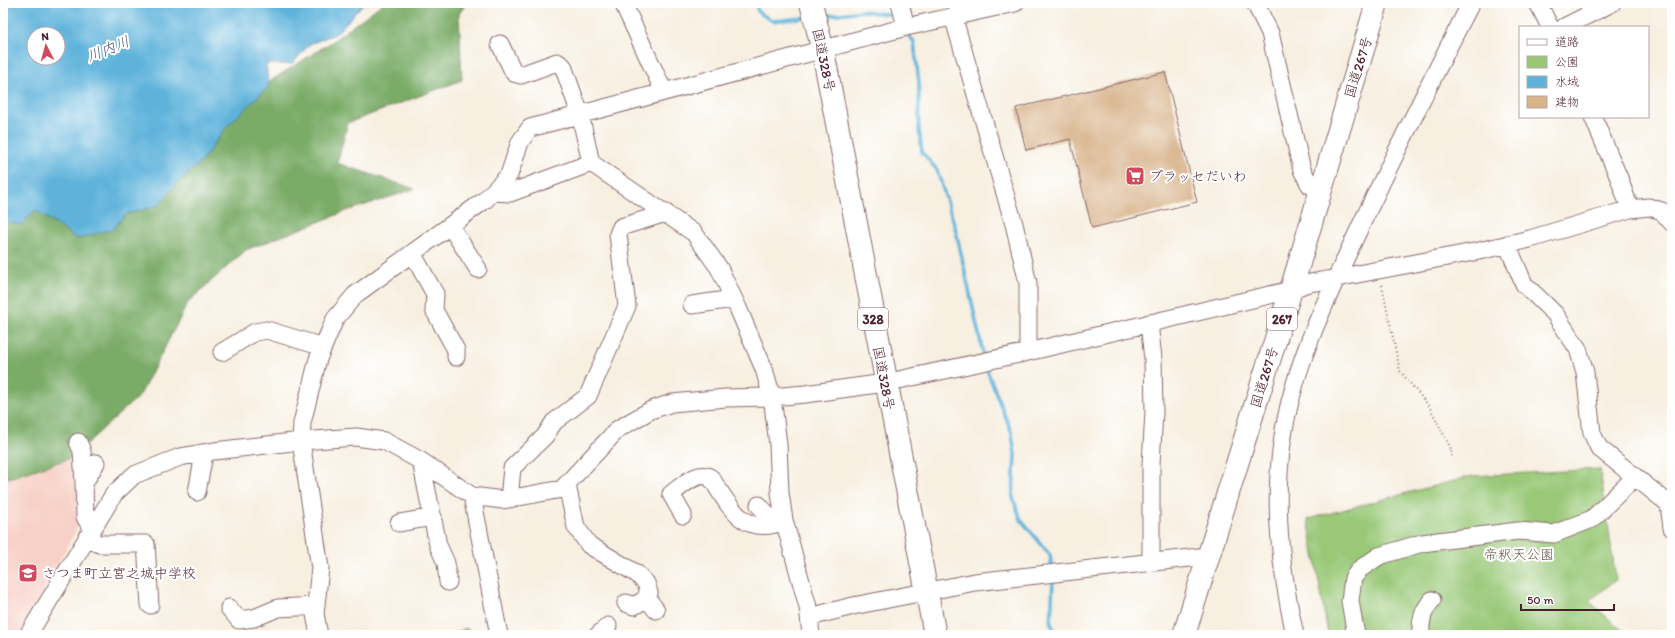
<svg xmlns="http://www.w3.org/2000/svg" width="1675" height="638" viewBox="0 0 1675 638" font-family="Itim,'Klee One',sans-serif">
	<rect width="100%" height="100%" fill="#fff"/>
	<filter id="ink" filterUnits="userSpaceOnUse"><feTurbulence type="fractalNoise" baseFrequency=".025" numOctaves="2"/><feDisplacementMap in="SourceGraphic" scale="8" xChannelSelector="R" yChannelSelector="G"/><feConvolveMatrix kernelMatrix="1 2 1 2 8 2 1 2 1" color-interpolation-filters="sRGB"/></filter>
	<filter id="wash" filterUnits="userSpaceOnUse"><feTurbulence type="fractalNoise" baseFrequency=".012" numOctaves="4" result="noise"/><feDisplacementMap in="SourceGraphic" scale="16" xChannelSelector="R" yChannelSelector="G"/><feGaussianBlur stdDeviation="0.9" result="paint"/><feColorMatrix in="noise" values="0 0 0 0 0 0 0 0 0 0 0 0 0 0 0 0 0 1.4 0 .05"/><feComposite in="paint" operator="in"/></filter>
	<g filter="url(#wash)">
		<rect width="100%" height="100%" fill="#f7efe0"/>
		<path fill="#f7d1c7" d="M71,458L86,511L20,635H3V476L9,478Z"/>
		<path fill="#99c877" stroke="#727451" d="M1600,469L1616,580L1589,601L1627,635H1328L1308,519L1472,476Z"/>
		<path fill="#7aac68" stroke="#62664a" d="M383,3H468L459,13L462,80L348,123L337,163L415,189L347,211L246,250L189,301L140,395L71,458L9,478L3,476V202L186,134L330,43Z
			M466,628L474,635H451Z"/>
		<path fill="#5fb3db" stroke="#546983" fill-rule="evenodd" d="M5,3H375L363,4L337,33L310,44L292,64H266L269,86L228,125L202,161L178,182L158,206L126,214L113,229L77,239L35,210L21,225L3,221V4ZM34,34H58V58H34Z"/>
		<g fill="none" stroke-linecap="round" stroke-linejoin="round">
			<path stroke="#5fb3db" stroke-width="3.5" d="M755,3L758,12L773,21L808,17
				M822,16L863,11L895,15L897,18
				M907,32L914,42L919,83V130L922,152L937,170L955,227L984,357
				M985,365L1012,434L1015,454L1013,498L1021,520L1050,555L1052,569
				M1053,578L1051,624L1057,635"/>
		</g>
		<g id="blocks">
			<path fill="#d8b48b" d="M1165,72L1197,202L1092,228L1070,139L1026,150L1016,108Z"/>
		</g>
	</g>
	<g filter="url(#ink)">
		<use href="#blocks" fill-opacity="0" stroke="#87686a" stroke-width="1"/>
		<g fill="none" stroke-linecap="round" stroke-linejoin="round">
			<g stroke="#87686a" stroke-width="19">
				<path id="minor" d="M623,3L664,92
					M900,3L906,27
					M1255,3L1270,33L1302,170L1310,185L1320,191
					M1538,3L1550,27
					M953,16L1014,224L1028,283V352
					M1564,27L1612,3
					M500,44L514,73L521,75L557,62L563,66L580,114L591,163L694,233L719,268L738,308L764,369L772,397L778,444L780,493L784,520L808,607L811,635
					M1593,117L1619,178L1630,209
					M493,192L510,193L591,163
					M450,226L478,269
					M1507,244L1524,284L1555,314L1578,349L1585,372L1592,433L1599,448L1669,504L1672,528
					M412,253L435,294L434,310L456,350V357
					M692,305L733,299
					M1149,323L1153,359L1154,412L1151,464V562
					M222,352L255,332L267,330L323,347
					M78,442L82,451L84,483
					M421,461L438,545L446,563L448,582
					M567,485L576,527L589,545L637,574L646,583L649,593L644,600L634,606L626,603
					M197,492L203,460L202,453
					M472,496L499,635
					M509,499L512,468L545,436L554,422L588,396L627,306L618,234L621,227L666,213
					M759,505L775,524L784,520
					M683,515L671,494C681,487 698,469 711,478C728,503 740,533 775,524
					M399,523L433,517
					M92,529L85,517L84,483L96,463
					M87,537L99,544H146L150,605
					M646,597L656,610
					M229,608L239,620L254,618L278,608L316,606
					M810,617L853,606L975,582L1208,556
					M28,635L114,494L134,475L180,457L214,451L301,441L356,437L384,441L421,461L472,496L503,500L562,489L618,429L651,410L672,403L726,398L772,397L805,394L885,383L1028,352L1291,290L1305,284L1479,251L1530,239L1630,209L1649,207L1662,211L1672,223
					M319,635L315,614L320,568L301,441L302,423L318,359L335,319L355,295L485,200L509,175L520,142L530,128L906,27L1015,3
					M598,635L608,626
					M1295,635C1281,572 1273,508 1282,443C1292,367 1329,294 1361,225C1397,150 1433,76 1471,3
					M1357,635L1355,630L1350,601L1353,578L1360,569L1379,556L1422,543L1518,531L1554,534L1592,519L1635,477
					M1421,635C1420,620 1423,611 1432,600"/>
			</g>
			<g stroke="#87686a" stroke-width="24">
				<path id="highway" d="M811,3L823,51L935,635
					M1184,635L1291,290L1377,3"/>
			</g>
			<path stroke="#87686a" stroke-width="2" stroke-dasharray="1 3" stroke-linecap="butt" d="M1382,285L1400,371L1429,406L1451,449L1452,459"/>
			<use href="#minor" stroke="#fff" stroke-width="17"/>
			<use href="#highway" stroke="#fff" stroke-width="22"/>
		</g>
	</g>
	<defs>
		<g id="supermarket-square" transform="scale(1)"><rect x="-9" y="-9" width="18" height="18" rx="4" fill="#d1495b" stroke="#fff"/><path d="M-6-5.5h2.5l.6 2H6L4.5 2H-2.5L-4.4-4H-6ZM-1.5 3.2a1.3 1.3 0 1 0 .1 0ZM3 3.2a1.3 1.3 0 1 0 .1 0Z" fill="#fff"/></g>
		<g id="school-square" transform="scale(1)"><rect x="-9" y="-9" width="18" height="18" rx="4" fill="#d1495b" stroke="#fff"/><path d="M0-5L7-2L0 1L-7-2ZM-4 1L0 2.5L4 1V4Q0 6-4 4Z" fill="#fff"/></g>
	</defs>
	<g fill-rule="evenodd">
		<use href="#supermarket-square" x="1135" y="176"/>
		<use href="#school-square" x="28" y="573"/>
	</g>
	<g text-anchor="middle" stroke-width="4" stroke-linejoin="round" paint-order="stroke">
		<g fill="#fff" stroke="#80626b" stroke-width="1">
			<rect x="858" y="308" width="30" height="22" rx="3"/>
			<rect x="1267" y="308" width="30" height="22" rx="3"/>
		</g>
		<g font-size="13" font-weight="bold" fill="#4a1f2b">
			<text x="873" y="324">328</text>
			<text x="1282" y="324">267</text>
		</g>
		<g font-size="14" fill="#4a1f2b" stroke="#fff">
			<text transform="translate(824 60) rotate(78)" y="5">国道328号</text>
			<text transform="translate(1358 67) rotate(-73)" y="5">国道267号</text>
			<text transform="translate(1264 377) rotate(-73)" y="5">国道267号</text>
			<text transform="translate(884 378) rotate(79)" y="5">国道328号</text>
		</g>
		<g font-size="14" fill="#4a1f2b" stroke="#fff" text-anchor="start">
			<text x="1149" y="181">プラッセだいわ</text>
			<text x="42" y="578">さつま町立宮之城中学校</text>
		</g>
		<g font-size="14" fill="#665a46" stroke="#fff">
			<text x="1519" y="559">帝釈天公園</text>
		</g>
		<g font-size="15" font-style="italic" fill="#525a71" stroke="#fff">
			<text transform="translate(108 49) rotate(-22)" y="5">川内川</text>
		</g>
	</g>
	<rect width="1675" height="638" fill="none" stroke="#fff" stroke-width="16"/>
	<rect x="1519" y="26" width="130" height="92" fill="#ffffff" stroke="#b7a5aa"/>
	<rect x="1527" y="39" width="20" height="6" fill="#ffffff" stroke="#b7a5aa"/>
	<text x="1555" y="46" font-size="12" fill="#4a1f2b">道路</text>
	<rect x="1527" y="56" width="20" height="12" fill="#99c877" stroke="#b7a5aa"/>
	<text x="1555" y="66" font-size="12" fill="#4a1f2b">公園</text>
	<rect x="1527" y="76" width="20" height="12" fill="#5fb3db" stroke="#b7a5aa"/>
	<text x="1555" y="86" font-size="12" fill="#4a1f2b">水域</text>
	<rect x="1527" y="96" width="20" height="12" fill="#d8b48b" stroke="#b7a5aa"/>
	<text x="1555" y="106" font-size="12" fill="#4a1f2b">建物</text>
	<g transform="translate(46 46) rotate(354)"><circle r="19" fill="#ffffff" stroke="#b7a5aa"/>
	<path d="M0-3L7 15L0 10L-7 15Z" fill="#d1495b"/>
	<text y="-6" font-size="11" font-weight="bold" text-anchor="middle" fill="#4a1f2b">N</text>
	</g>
	<path d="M1521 604v6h93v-6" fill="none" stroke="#4a1f2b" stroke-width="2"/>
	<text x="1527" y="604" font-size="12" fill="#4a1f2b" stroke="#ffffff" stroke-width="3" paint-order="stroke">50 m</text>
</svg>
